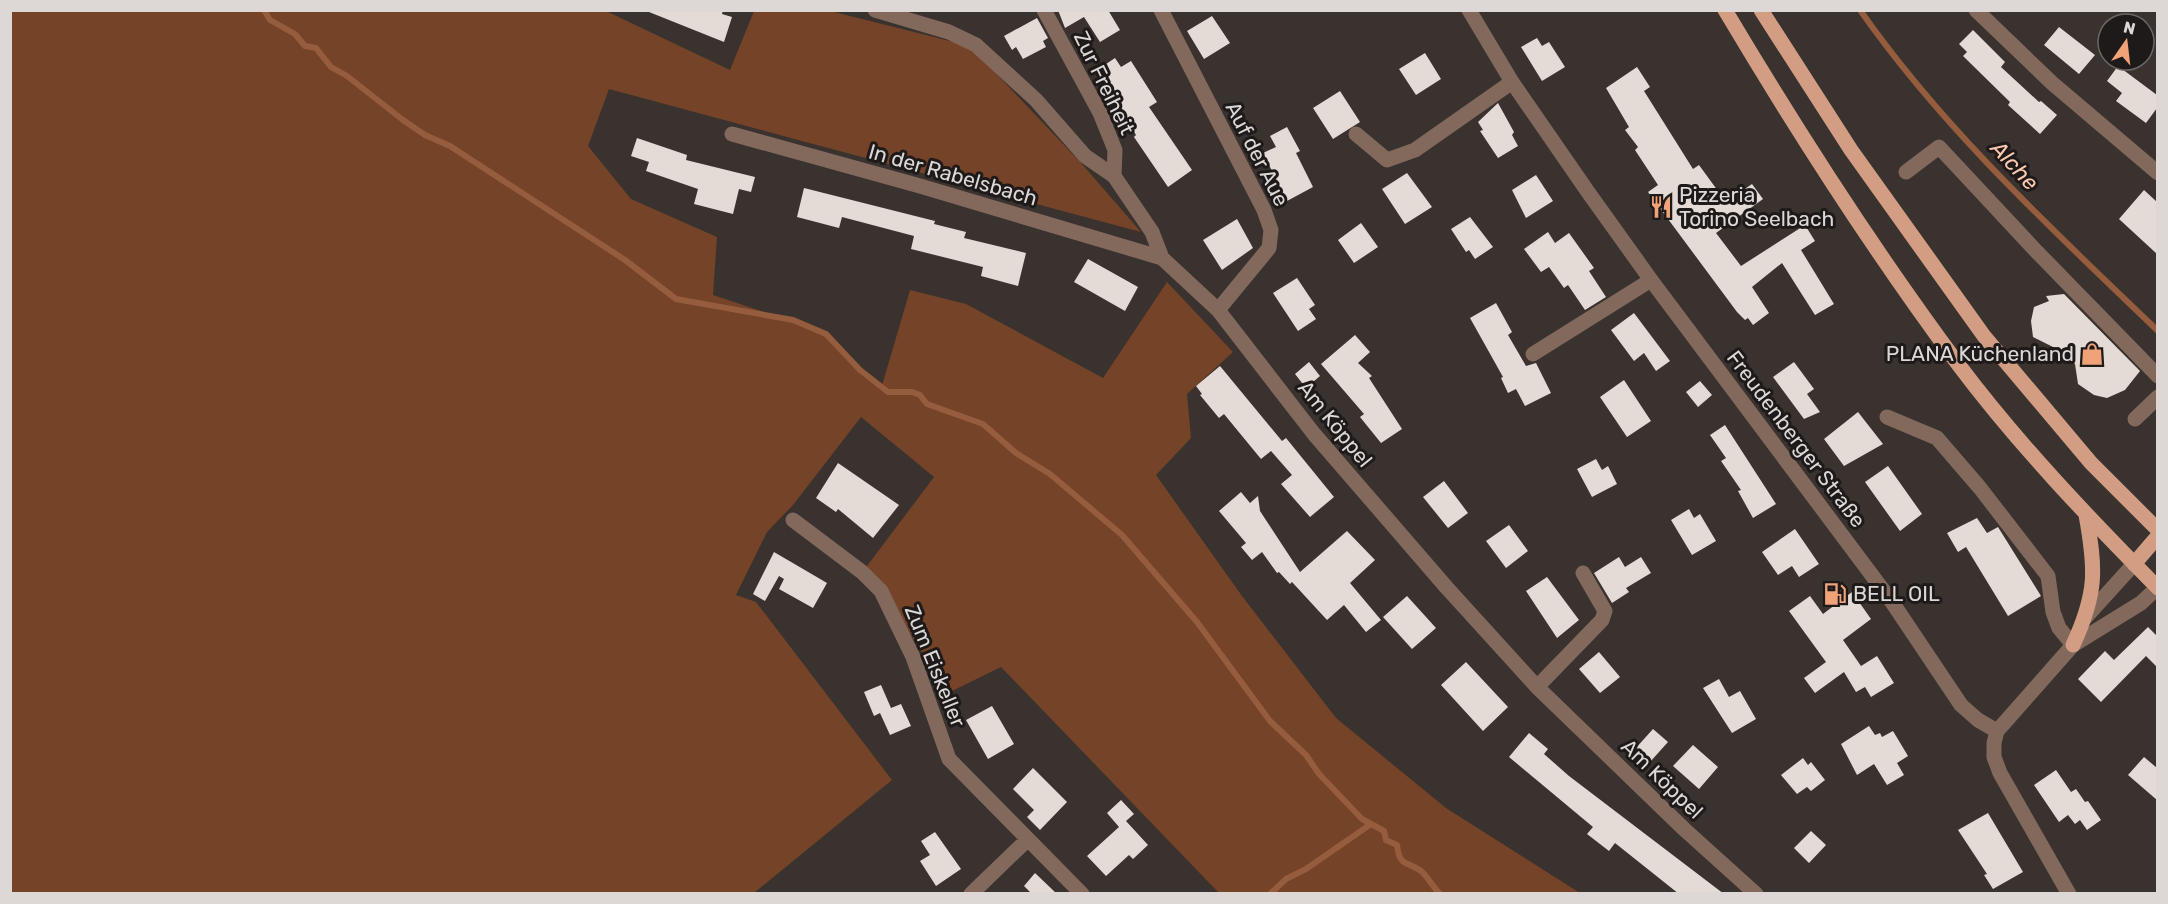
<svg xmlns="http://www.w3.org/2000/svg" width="2168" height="904" viewBox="0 0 2168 904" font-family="Rubik,sans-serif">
	<rect width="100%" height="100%" fill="#39322e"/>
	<path fill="#754327" d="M10,11H606L730,70L754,11H830L970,46L1082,164L1141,232L609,89L588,146L631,199L717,237L713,295L830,334L881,389L910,290L966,304L1103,378L1167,282L1233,352L1187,394L1191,438L1156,475L1242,596L1336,718L1446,808L1580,893H1219L1001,667L948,693L867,566L934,477L861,417L793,505L767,532L736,595L756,602L892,780L754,893H11Z"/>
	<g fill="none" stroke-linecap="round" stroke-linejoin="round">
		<path stroke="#955c3e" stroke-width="6" d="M264,10L270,20L295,34L305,46L316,48L331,67L347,76L403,120L425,135L450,146L625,260L676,299L793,320L826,334L860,370L888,392H912L920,395L927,404L983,424L1016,453L1050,474L1122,535L1197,622L1270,721L1306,755L1319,774L1362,819L1384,831L1386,840L1397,845C1400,868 1406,860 1421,871C1428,877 1433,887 1440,894
			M1860,10C1944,130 2053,230 2158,331
			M1270,894L1286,879L1306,869L1371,824"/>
	</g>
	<path fill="#e4dbd7" d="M644,10H723L722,14L732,17L724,42Z
		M1058,10H1108L1120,30L1100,42L1084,17L1065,28Z
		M1212,16L1230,43L1204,59L1187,31Z
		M1037,18L1048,38L1043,41L1046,47L1023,59L1016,47L1012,50L1004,36Z
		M2059,27L2095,55L2079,74L2044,45Z
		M1973,30L2005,62L2001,67L2039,102L2041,101L2057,115L2040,134L2008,105L2010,102L1963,56L1967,52L1959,44Z
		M1537,38L1542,46L1549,42L1565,67L1542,81L1521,47Z
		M1425,53L1441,79L1416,95L1399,69Z
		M1115,58L1121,67L1131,61L1157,102L1149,107L1192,170L1168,187L1134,137L1136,135L1118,104L1122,102L1100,68Z
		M2118,66L2157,95V108L2146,123L2116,101L2122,93L2107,81Z
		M1637,67L1650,87L1644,91L1693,169L1699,165L1726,202L1752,184L1763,199L1716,233L1741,266L1805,225L1815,241L1801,250L1834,304L1815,315L1782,263L1752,287L1769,313L1753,325L1748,318L1745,320L1737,312L1648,192L1658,185L1635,150L1638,147L1625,130L1629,127L1606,88Z
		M1340,91L1360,122L1333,139L1313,108Z
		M1498,103L1514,132L1512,135L1518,146L1498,158L1480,131L1483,130L1478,122Z
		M1287,127L1300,151L1296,153L1313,187L1287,201L1263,153L1276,147L1270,136Z
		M637,138L687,155L686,160L755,177L751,192L739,189L733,214L694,204L698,189L646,171L649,162L631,156Z
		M1407,173L1432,207L1405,224L1382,189Z
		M1536,175L1553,201L1526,218L1512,190Z
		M804,188L935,221L934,224L966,232L964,238L1026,253L1018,286L981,276L983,267L911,249L914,236L842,217L839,228L797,217Z
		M2144,190L2157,202V254L2119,219Z
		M1470,217L1493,247L1475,259L1469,250L1466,252L1451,229Z
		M1237,219L1253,248L1222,270L1203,240Z
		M1361,223L1378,247L1354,263L1338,240Z
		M1548,232L1555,243L1569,233L1594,268L1589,271L1606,297L1585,310L1568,285L1564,288L1549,267L1541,272L1524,249Z
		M1088,259L1138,287L1125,311L1074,282Z
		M1297,278L1315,305L1309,309L1316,319L1298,331L1273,293Z
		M2064,294L2140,371L2125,390L2107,398L2094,395L2078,384L2075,364L2059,347L2055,348L2033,337L2031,321L2034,307L2049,301L2046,296Z
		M1496,303L1512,332L1508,335L1526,366L1536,363L1551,393L1525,406L1516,389L1508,393L1501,378L1503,377L1470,318Z
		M1634,313L1670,361L1656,371L1644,353L1634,361L1611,330Z
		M1355,335L1370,352L1358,363L1372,376L1369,378L1402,429L1381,443L1360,417L1364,414L1321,364Z
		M1309,362L1320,376L1306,388L1295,374Z
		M1794,362L1814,389L1807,394L1820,412L1804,419L1773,377Z
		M1220,366L1282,441L1286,438L1334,497L1310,517L1281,484L1292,475L1271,451L1261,459L1224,414L1219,418L1200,395L1202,394L1196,386Z
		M1624,380L1651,421L1627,437L1600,397Z
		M1700,381L1712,395L1698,407L1686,392Z
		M1858,412L1883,444L1844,466L1824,439Z
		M1725,425L1776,504L1753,518L1738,491L1741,490L1721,461L1726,458L1710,435Z
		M1596,459L1602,470L1608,466L1617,484L1592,497L1577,469Z
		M838,463L899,505L873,538L838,509L836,512L816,498Z
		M1888,466L1922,514L1900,531L1865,482Z
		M1444,481L1468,513L1448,528L1423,497Z
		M1241,492L1250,503L1258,496L1260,511L1300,572L1347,531L1375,560L1350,583L1381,620L1366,632L1344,605L1327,620L1292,582L1290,584L1279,572L1277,573L1262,552L1252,560L1241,547L1246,543L1219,511Z
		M1689,509L1694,518L1700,514L1716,541L1692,555L1671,520Z
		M1977,518L1987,533L1998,527L2041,596L2008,616L1966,547L1958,552L1947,533Z
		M1509,525L1528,551L1506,568L1486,541Z
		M1795,529L1819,564L1799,577L1792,566L1778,575L1762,552Z
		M774,552L827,583L813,608L779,589L784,579L779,576L765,601L753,594Z
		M1619,557L1625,567L1641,557L1651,573L1626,588L1629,592L1612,603L1594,573Z
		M1547,577L1579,620L1557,638L1526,591Z
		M1852,592L1871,619L1843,640L1861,666L1877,656L1894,683L1871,697L1865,687L1856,692L1844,672L1815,693L1804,678L1826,662L1789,611L1810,596L1823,614Z
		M1407,596L1436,628L1412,649L1383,617Z
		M2148,627L2157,636V667L2146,656L2101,702L2078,679L2105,651L2114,660Z
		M1599,652L1620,677L1600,693L1579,669Z
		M1466,662L1508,707L1483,731L1441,685Z
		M1719,679L1729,697L1740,691L1756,719L1732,733L1703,688Z
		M881,685L891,708L901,704L911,726L890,735L880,713L874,716L864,692Z
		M992,706L1014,744L988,759L966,720Z
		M1869,726L1875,735L1880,733L1882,737L1893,731L1908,756L1897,763L1904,775L1887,785L1874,764L1857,775L1841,744Z
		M1653,729L1668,742L1650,762L1635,749Z
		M1529,733L1548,749L1544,754L1569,776L1724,894H1679L1615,843L1609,851L1587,834L1593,827L1509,757Z
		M1693,745L1718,767L1699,789L1673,766Z
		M2144,757L2157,768V800L2128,775Z
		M1803,758L1808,765L1811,762L1825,780L1811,791L1807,787L1797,794L1781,775Z
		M1033,768L1067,802L1040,830L1027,817L1034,810L1013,789Z
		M2056,770L2071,792L2076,789L2085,802L2088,801L2101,820L2087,830L2080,820L2075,824L2068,815L2059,822L2034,785Z
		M1121,800L1134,814L1126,821L1148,845L1133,859L1129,855L1106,876L1087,856L1119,827L1107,813Z
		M1988,813L2023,872L1993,889L1984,875L1987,874L1958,830Z
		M1811,831L1826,845L1809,863L1794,848Z
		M935,832L961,869L936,886L920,861L930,855L921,841Z
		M1035,873L1057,894H1032L1024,886Z"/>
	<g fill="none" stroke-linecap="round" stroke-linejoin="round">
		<path stroke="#83695c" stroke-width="15" d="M875,10L949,32L976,45L1036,100L1085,156L1114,176L1152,232L1162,258L1218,310L1314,434L1447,588L1537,687L1684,829L1756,894
			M1044,10L1100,113L1115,150L1114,176
			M1161,10L1264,210L1271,230L1269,248L1218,310
			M1469,10L1512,82L1588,192L1651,280L1892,602L1961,705L1978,720L1997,731
			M1976,10L2052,83L2158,173
			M732,134L920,186L1162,258
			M1356,134L1387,160L1415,150L1512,82
			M1906,172L1939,147L2037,252L2158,376
			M1533,354L1651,280
			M1887,417L1937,438L1980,488L2048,576L2053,612L2059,628L2073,645
			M2135,419L2158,397
			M793,520L862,572L881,591L913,657L949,759L1082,894
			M2085,618L2134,564
			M1537,687L1602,620L1605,611L1583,573
			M971,894L1027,840
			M2069,894L2000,773L1994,757V743L1997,731L2006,721L2073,645L2141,603L2157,588"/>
		<path stroke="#d29d82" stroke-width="15" d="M1725,10C1797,131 1874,251 1958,364C2018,444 2088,517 2158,588
			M1761,10L1851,150L1984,336L2091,463L2158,530
			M2134,564L2158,536
			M2073,645C2097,593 2096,570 2086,515"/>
	</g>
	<defs>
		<g id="restaurant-bare" transform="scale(1.8)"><path d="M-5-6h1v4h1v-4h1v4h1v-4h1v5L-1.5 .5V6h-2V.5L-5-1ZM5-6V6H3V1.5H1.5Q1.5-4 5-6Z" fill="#f0a279" stroke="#1e1a19" stroke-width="2.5" paint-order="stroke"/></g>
		<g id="shop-bare" transform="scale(1.8)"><path d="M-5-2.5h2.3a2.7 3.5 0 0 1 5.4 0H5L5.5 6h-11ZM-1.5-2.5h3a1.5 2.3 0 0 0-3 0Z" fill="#f0a279" stroke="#1e1a19" stroke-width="2.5" paint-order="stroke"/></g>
		<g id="fuel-bare" transform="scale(1.8)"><path d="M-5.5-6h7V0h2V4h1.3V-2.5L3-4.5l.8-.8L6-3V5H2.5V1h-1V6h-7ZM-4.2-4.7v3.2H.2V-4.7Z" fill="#f0a279" stroke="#1e1a19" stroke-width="2.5" paint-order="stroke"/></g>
	</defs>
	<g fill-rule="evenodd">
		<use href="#restaurant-bare" x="1661" y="207"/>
		<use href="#shop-bare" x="2092" y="354"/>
		<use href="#fuel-bare" x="1835" y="594"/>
	</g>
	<g text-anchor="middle" stroke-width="6" stroke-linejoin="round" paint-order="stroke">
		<g font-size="21" fill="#ddd8d6" stroke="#1e1a19">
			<text transform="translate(1104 83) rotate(64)" y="7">Zur Freiheit</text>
			<text transform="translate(1257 154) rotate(63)" y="7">Auf der Aue</text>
			<text transform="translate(953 175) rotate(16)" y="7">In der Rabelsbach</text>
			<text transform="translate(1335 424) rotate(51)" y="7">Am Köppel</text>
			<text transform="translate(1796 439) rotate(53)" y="7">Freudenberger Straße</text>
			<text transform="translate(935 666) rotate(68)" y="7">Zum Eiskeller</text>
			<text transform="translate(1662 779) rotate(44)" y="7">Am Köppel</text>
		</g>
		<g font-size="21" fill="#ddd8d6" stroke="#1e1a19" text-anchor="start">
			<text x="1679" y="202">Pizzeria<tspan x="1679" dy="24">Torino Seelbach</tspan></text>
			<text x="2074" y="361" text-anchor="end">PLANA Küchenland</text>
			<text x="1853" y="601">BELL OIL</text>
		</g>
		<g font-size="22" font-style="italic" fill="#fdc8ad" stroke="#1e1a19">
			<text transform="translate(2015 165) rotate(47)" y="8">Alche</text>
		</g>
	</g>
	<rect width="2168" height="904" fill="none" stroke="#ddd8d6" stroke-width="24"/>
	<g transform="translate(2126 42) rotate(14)"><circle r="28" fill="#1e1a19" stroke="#6a6665" stroke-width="1.5"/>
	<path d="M0-4.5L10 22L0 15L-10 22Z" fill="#f0a279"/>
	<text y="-9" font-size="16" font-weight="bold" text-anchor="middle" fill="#ddd8d6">N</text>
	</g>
</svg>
